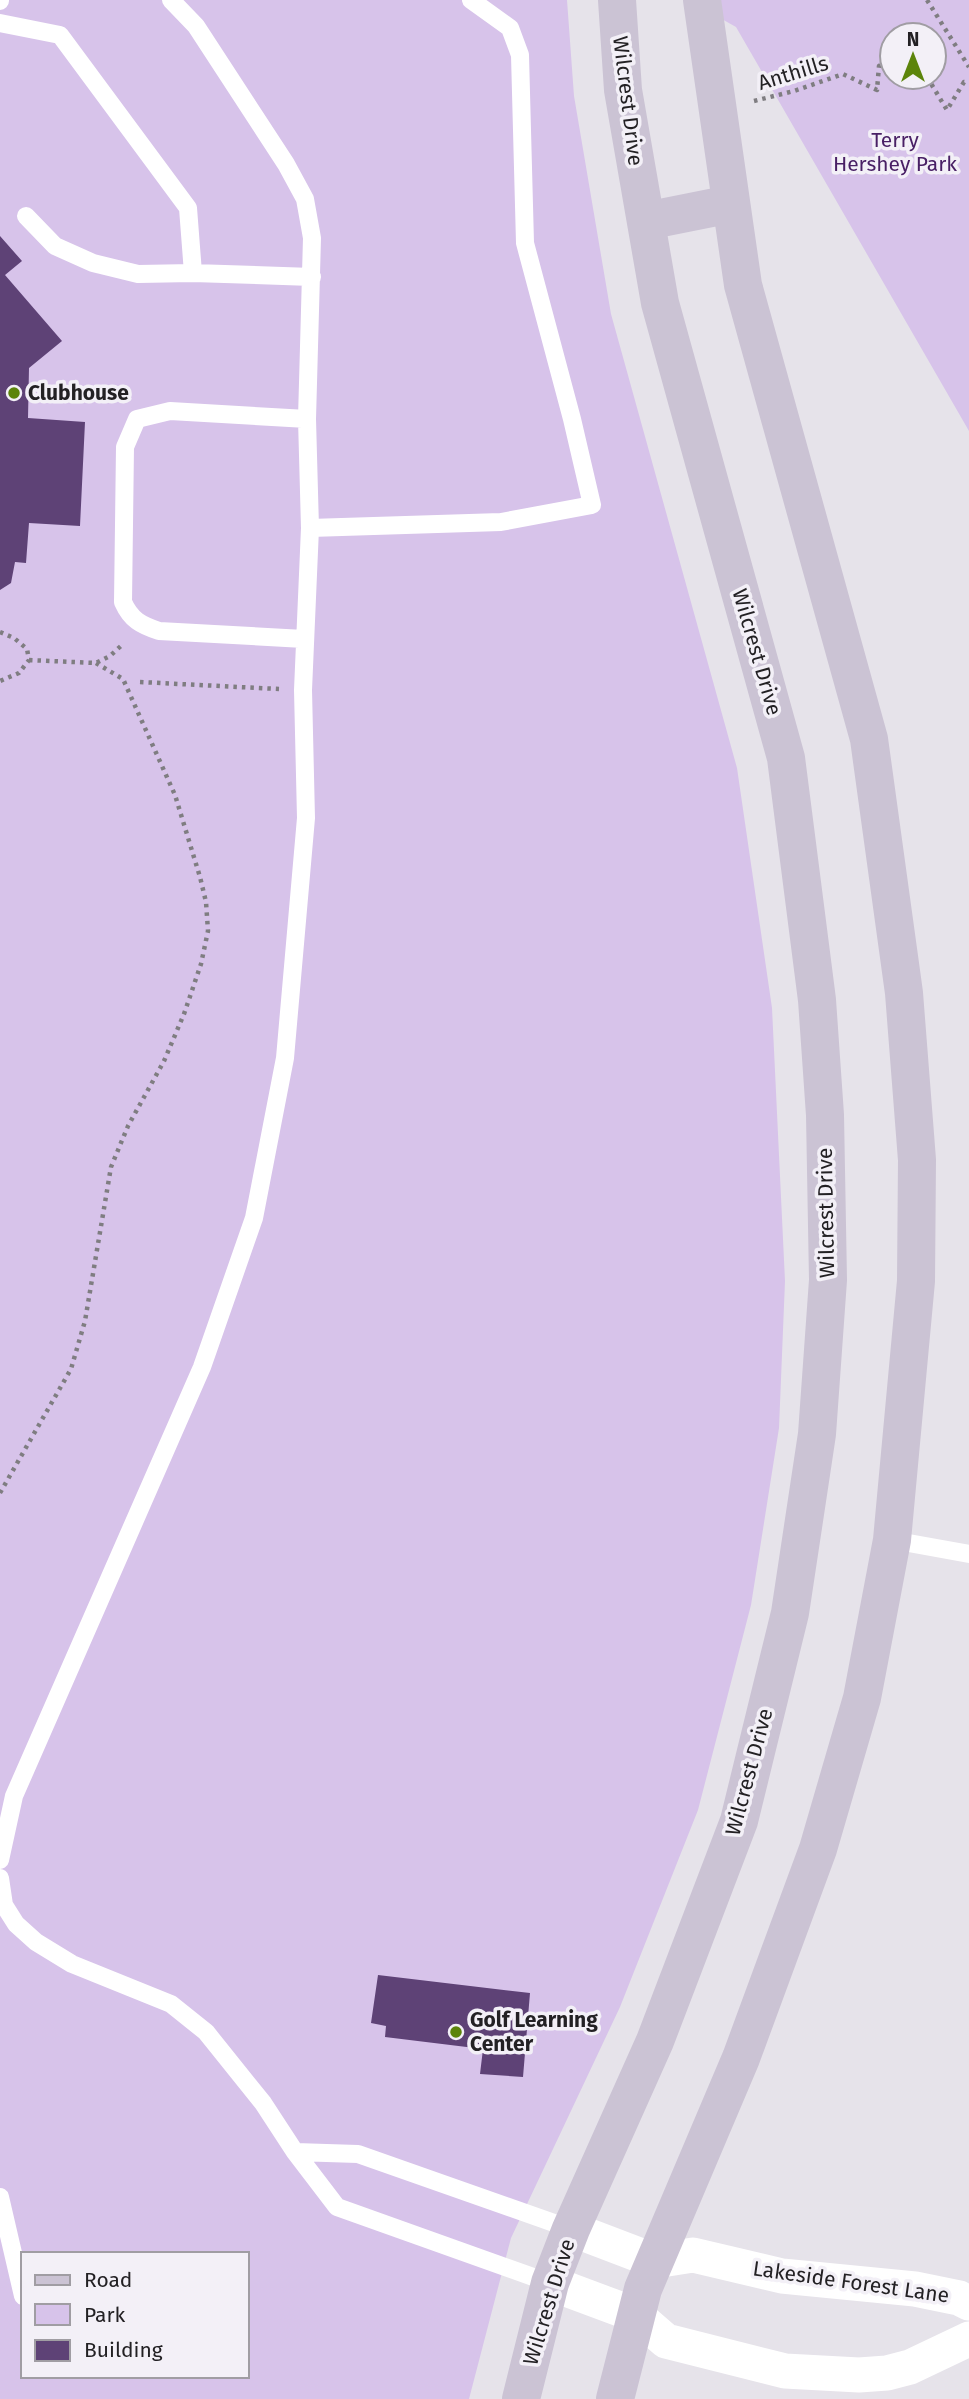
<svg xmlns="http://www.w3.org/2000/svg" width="969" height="2399" viewBox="0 0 969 2399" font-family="'Fira Sans',sans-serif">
	<rect width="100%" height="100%" fill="#e6e3ea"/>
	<path fill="#d7c3ea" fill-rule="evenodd" d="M0,0H567L574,96L611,314L737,768L772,1008L785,1281L779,1428L751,1605L698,1810L620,2007L511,2238L469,2399H0ZM23,2254H247V2376H23Z
		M688,0H969V431L736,27ZM892,35H934V77H892Z"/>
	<path fill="#5e4276" d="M0,236L22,261L5,275L62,341L29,368L28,418L85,422L80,526L29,523L26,563L15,562L11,583L0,590Z
		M378,1975L530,1993L523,2077L480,2074L483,2049L385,2037L386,2026L371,2023Z"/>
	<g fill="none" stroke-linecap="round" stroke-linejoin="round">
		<path stroke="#7f7d81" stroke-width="4.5" stroke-dasharray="3.5 5" stroke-linecap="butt" d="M927,0L969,67
			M927,77L947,110L964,82L969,83
			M754,101L794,91L843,74L877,90L879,66L892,58
			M0,632L14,638L27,649L29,660L19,673L0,681
			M29,660L96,663L110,656L123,644
			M140,682L279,689
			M0,1493L71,1369L85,1321L111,1167L128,1126L164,1061L184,1014L201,964L208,931L206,902L200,877L175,795L123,679L96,663"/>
		<path stroke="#fff" stroke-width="18" d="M0,1V0
			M0,23L60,35L188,208L193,273L312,277
			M26,216L55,246L93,263L138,274L193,273
			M310,528L501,522L592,505L572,419L525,243L520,55L510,28L471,0
			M304,639L159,631C141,625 131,620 123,602L125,447L137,419L170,411L307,419
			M892,1540L969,1554
			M0,1860L14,1796L202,1367L254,1218L285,1058L306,818L303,690L310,528L307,419L312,238L305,199L286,164L196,26L171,0
			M0,1878L4,1905L0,1906
			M4,1905L16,1924L36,1942L72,1964L171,2004L206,2032L263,2103L295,2152L337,2207L550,2283
			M295,2152L358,2154L571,2229
			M0,2197L23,2296"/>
		<path stroke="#fff" stroke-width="35" d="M571,2229L655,2261L693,2255L782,2276L915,2289L959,2298L969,2303
			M550,2283L636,2315L666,2341L785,2371L859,2375L887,2373L910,2367L969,2339"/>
		<path stroke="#cbc3d4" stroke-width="38" d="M646,221L731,204
			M521,2399L550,2283L571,2229L655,2041L739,1821L790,1613L817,1434L828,1280L825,1115L817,1000L786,758L660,303L623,90L617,0
			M615,2399L643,2289L741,2058L818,1849L862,1698L892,1540L916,1281L917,1160L904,993L869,739L743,285L702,0"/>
	</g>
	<g fill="#5c840b" stroke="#f3f0f7" stroke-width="2.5">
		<circle cx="14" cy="393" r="7"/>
		<circle cx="456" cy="2032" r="7"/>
	</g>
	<g text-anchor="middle" stroke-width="7" stroke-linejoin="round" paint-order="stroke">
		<g font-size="21" fill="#232124" stroke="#f3f0f7">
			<text transform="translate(793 73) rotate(-17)" y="7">Anthills</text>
			<text transform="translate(628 101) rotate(83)" y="7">Wilcrest Drive</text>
			<text transform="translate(757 652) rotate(74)" y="7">Wilcrest Drive</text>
			<text transform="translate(826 1213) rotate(-91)" y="7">Wilcrest Drive</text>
			<text transform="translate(749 1772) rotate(-75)" y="7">Wilcrest Drive</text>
			<text transform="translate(851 2282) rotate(8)" y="7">Lakeside Forest Lane</text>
			<text transform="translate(549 2302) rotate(-73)" y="7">Wilcrest Drive</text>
		</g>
		<g font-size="21" fill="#492065" stroke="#f3f0f7">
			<text x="895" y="147">Terry<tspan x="895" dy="24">Hershey Park</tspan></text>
		</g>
		<g font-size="21" font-weight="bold" fill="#232124" stroke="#f3f0f7" text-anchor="start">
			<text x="28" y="400">Clubhouse</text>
			<text x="470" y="2027">Golf Learning<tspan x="470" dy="24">Center</tspan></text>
		</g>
	</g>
	<rect x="21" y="2252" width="228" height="126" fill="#f3f0f7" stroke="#a09da3" stroke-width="2"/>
	<rect x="35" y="2275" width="35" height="10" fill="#cbc3d4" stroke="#a09da3" stroke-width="2"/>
	<text x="84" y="2287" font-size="21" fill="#232124">Road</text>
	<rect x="35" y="2304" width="35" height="21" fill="#d7c3ea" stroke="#a09da3" stroke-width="2"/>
	<text x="84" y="2322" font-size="21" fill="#232124">Park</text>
	<rect x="35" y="2340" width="35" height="21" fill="#5e4276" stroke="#a09da3" stroke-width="2"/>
	<text x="84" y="2357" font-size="21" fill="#232124">Building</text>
	<g transform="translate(913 56)"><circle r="33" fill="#f3f0f7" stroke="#a09da3" stroke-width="2"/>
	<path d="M0-5L12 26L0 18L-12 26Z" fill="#5c840b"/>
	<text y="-10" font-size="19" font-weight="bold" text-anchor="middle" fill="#232124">N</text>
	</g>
</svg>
